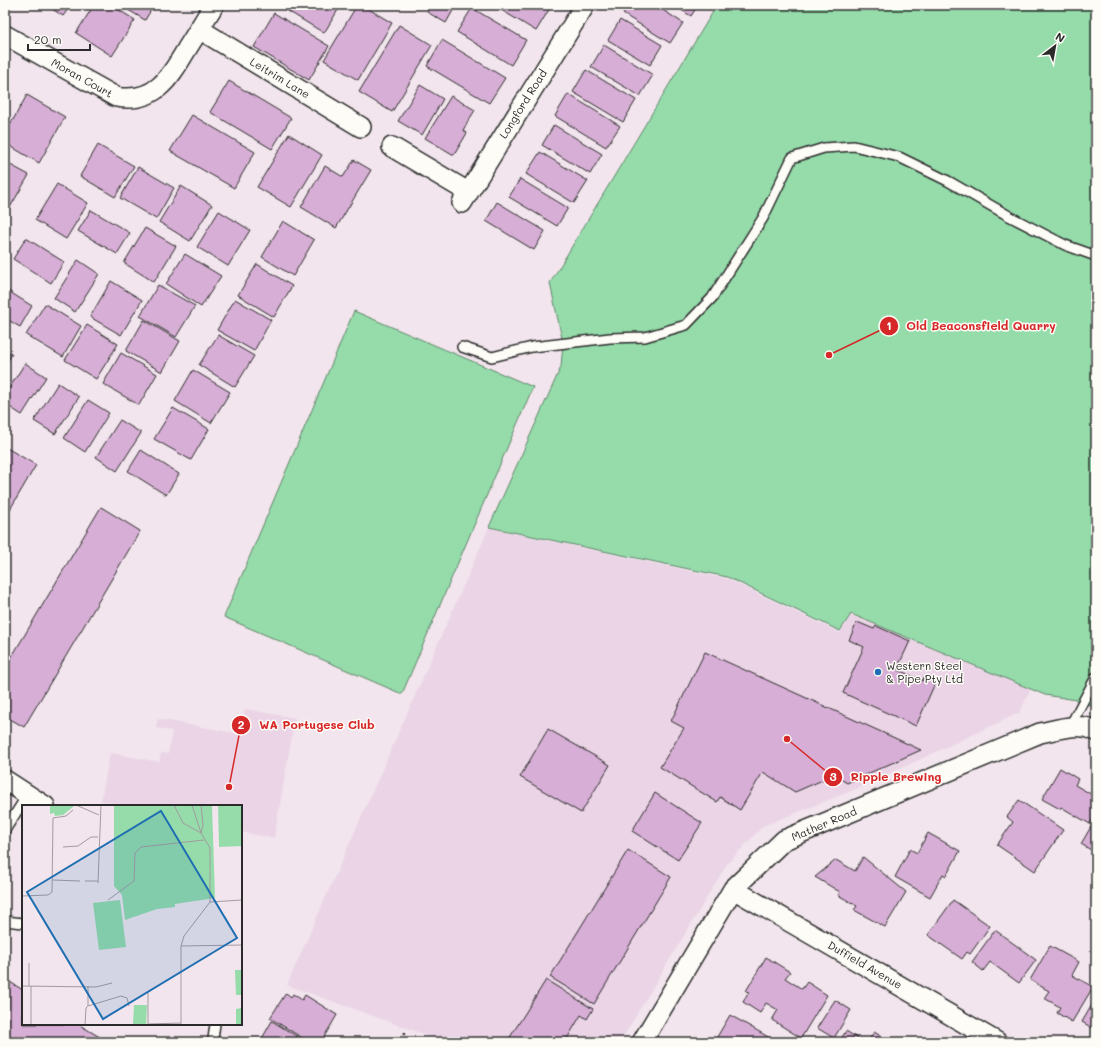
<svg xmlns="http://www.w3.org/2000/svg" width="1101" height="1047" viewBox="0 0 1101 1047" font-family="Mali,sans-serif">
	<rect width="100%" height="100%" fill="#f2e5ed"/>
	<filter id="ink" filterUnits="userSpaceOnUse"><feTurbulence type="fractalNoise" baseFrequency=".025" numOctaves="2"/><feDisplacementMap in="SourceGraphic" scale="8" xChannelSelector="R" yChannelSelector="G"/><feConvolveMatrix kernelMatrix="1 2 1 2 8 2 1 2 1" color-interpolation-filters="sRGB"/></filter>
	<g filter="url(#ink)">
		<path fill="#ead4e6" d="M489,528L727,579L840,633L851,615L866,622L891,575L1046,638L1029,693L1019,713L861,787L763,826L727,864L620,1042H446L287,985Z
			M245,709L295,718L274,838L241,832V806H120V804L101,801L110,753L159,762L161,753L168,754L172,731L156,728L158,719L240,734Z"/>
		<path fill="#95dcaa" stroke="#60846a" d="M717,5H1096V709L1083,701L1045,695L851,614L840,631L727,577L489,527L561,367L563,343L550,283Z
			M354,311L533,387L402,694L224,617Z"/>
		<path fill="#d7aed5" stroke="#2b2b2b" d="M46,5H71L63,16Z
			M94,5H111L135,20L112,56L76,33Z
			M120,5H154L145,20Z
			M278,5H341L324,33Z
			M357,5H362L392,23L358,80L324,60Z
			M431,5H456L446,23L427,12Z
			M493,5H545L550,8L536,31Z
			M629,5H655L683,23L670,43L623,14Z
			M673,5H698L691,16Z
			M472,8L526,40L511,65L457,32Z
			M274,13L329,46L309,80L254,47Z
			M620,20L662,45L650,65L608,40Z
			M399,25L432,45L392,112L359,92Z
			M442,40L505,78L489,103L427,66Z
			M604,45L653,75L640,96L591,67Z
			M586,70L636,100L623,122L573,92Z
			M229,81L291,118L272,149L210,112Z
			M420,85L443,99L422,135L398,121Z
			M568,94L620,126L606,147L555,116Z
			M27,95L65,117L39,163L5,143V134Z
			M451,96L475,110L463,130L467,133L454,155L425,138Z
			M192,115L255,152L234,188L170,151Z
			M554,125L602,154L590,174L542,145Z
			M289,134L322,155L291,207L257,187Z
			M98,145L134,166L115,197L80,176Z
			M540,152L588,181L574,203L526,174Z
			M354,160L371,170L336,228L301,207L325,166L343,177Z
			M5,162L29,175L5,216Z
			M138,167L174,188L156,219L120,198Z
			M520,179L568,208L557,226L509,197Z
			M57,184L88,203L66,239L35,220Z
			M181,186L212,205L190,241L159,222Z
			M497,202L545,231L534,250L486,221Z
			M91,210L130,233L117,254L78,231Z
			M219,211L250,230L228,266L197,247Z
			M283,221L314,240L293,276L262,257Z
			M145,228L176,246L154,282L124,263Z
			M26,238L64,262L51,283L13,259Z
			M185,254L221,276L201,307L166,284Z
			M78,260L99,274L75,312L54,298Z
			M257,264L292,286L274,317L238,295Z
			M111,281L142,300L121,335L90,317Z
			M158,285L195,306L176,337L140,316Z
			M5,289L32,306L20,327L5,318Z
			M235,299L271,320L254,351L217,330Z
			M45,304L81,326L63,357L26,335Z
			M144,320L180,341L162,372L126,351Z
			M87,325L118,344L96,379L65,360Z
			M218,335L254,356L235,387L199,365Z
			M5,350L12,354L5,365Z
			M121,353L157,374L139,405L103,384Z
			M25,363L46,377L22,415L5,404V395Z
			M193,370L230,392L211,423L175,401Z
			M58,383L79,397L55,434L34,421Z
			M88,400L109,413L85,452L64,438Z
			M173,408L209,429L191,460L154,439Z
			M120,420L141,433L117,471L96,457Z
			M5,447L36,465L5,518Z
			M141,450L179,474L166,495L128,471Z
			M101,507L140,531L24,727L5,716V668Z
			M857,622L874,629L876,626L910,641L897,669L922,681L925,676L936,681L916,726L843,693L864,647L849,640Z
			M705,652L921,750L847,783L834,775L795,792L763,772L740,810L720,797L717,802L660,767L684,728L671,721Z
			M548,729L610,765L581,813L520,777Z
			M1060,768L1078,779L1075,785L1096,797V814L1090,824L1061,807L1060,809L1042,799Z
			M655,793L702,823L678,860L632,831Z
			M1019,800L1063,830L1035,871L997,845L1013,822L1007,817Z
			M1096,818V853L1081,844Z
			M928,833L960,851L946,876L943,874L930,897L895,877L910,849L917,853Z
			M628,850L671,877L594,1004L550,977Z
			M863,857L906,892L885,927L854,910L857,906L838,895L840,892L815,877L836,860L855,871Z
			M953,900L990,926L970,954L967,952L962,959L928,935Z
			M995,930L1036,960L1019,983L990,962L983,971L972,962Z
			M1050,946L1079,962L1072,975L1093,987L1072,1022L1057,1013L1060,1007L1044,998L1049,991L1030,980Z
			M766,957L790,972L785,978L802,989L807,982L827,995L801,1038L772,1020L778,1010L766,1003L760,1013L743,1002L749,992L746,991Z
			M5,979L23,990V1024H78L108,1042H5Z
			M546,980L593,1009L587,1019L581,1015L565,1042H507Z
			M286,993L291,997L293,994L302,1000L305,995L337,1015L321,1042H309L270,1018Z
			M1096,998V1030L1082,1022Z
			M835,1000L851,1010L834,1038L817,1028Z
			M730,1015L777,1042H714Z
			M272,1021L306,1042H260Z
			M846,1031L863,1042H839Z
			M874,1032L891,1042H868Z"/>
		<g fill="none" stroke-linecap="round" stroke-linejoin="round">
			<g stroke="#2b2b2b" stroke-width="12">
				<path id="lane" d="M462,347L492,357L532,347L610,338L645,337L686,325L712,298L763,218L792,158L824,148L854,146L899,157L948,181L1009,216L1065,245L1096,256
					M1070,726L1096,677
					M5,830L28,794
					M5,921L23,923
					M212,1042L213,1039L215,1024"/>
			</g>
			<g stroke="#2b2b2b" stroke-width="22">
				<path id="street" d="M199,29L361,127
					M5,35L116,97C156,104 170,77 188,47C197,33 205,19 214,5
					M392,147L468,192
					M462,203L585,5
					M5,780L45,806
					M733,889L997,1042
					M642,1042L733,889L784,840L1040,733C1059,729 1078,722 1096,731"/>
			</g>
			<path stroke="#2b2b2b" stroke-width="2.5" stroke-dasharray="4 3" stroke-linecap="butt" d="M404,1042L405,1032"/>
			<use href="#lane" stroke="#fdfcf7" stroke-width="9"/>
			<use href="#street" stroke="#fdfcf7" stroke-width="19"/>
		</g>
	</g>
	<circle fill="#1f6fb2" stroke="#fdfcf7" stroke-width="1.5" cx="878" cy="672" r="4"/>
	<g text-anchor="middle" stroke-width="3" stroke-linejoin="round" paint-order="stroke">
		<g font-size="11" fill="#2b2b2b" stroke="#fdfcf7">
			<text transform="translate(82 78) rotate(29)" y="4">Moran Court</text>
			<text transform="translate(280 78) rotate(31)" y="4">Leitrim Lane</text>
			<text transform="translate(523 104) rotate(-58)" y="4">Longford Road</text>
			<text transform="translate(824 824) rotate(-23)" y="4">Mather Road</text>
			<text transform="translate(865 965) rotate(30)" y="4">Duffield Avenue</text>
		</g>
		<g font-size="11" fill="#2b2b2b" stroke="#fdfcf7" text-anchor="start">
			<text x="886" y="670">Western Steel<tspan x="886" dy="13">&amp; Pipe Pty Ltd</tspan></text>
		</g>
	</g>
	<g transform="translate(22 805)">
		<rect width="220" height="220" fill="#f2e5ed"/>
		<path d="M28,0H51L52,1L41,10L33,11L32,8L28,9ZM92,0H190L193,93L153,99V102L135,104L103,115L100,90L92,81ZM196,0H220V41L197,42ZM98,95L104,142L77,145L71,98ZM213,165H220V190H214ZM112,200H125L124,220H111ZM220,203V220H214V204Z" fill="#95dcaa"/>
		<path fill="none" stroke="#a29b9f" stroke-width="1" d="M54,0L77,10M152,0L161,18L179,28L188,43V97M170,0L179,28M179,28L181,20L179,0M41,42L56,41L69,32H76M31,75L58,76M63,76H76M76,78L79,0M0,91L26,90L30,87L31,13L44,11L51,5M86,95L112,76L113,48L119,42L182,35M159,141L220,140M7,158V181M0,181L74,182L90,178M66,181V201L99,191L105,193L107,201M126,219L159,218M9,220V181M63,220L64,203L66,201M126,220V187M159,220V141L162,131L188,97L220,95"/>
		<path fill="#1f6fb2" fill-opacity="0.15" stroke="#1f6fb2" stroke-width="2" d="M139,6L215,133L81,214L5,87Z"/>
		<rect width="220" height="220" fill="none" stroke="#2b2b2b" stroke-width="2"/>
	</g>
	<path fill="none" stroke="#d62828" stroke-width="1.5" d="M829 355L889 326M229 787L241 725M787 739L833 777"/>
	<g fill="#d62828" stroke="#fdfcf7" stroke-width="1.5">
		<circle cx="829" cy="355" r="4"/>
		<circle cx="229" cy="787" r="4"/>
		<circle cx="787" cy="739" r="4"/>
		<circle cx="889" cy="326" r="10"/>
		<circle cx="241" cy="725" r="10"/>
		<circle cx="833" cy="777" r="10"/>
	</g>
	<g font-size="12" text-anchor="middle" font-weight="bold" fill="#fff">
		<text x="889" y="330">1</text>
		<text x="241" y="729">2</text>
		<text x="833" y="781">3</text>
	</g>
	<g font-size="12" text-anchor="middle" font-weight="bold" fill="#d62828" stroke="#fdfcf7" stroke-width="3" stroke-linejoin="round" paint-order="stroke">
		<text x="981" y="330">Old Beaconsfield Quarry</text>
		<text x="317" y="729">WA Portugese Club</text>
		<text x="896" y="781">Ripple Brewing</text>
	</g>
	<rect width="1101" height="1047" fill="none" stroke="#fdfcf7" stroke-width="20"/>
	<rect x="10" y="10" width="1081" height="1027" fill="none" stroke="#2b2b2b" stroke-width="1.5" filter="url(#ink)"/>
	<g transform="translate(1055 46) rotate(31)" stroke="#fdfcf7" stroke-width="3" paint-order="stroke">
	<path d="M0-3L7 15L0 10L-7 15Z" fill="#2b2b2b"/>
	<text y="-6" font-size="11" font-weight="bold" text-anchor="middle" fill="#2b2b2b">N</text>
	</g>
	<path d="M28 44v6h62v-6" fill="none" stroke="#2b2b2b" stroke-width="2"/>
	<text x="34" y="44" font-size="12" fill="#2b2b2b" stroke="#fdfcf7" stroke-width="3" paint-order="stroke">20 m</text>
</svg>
